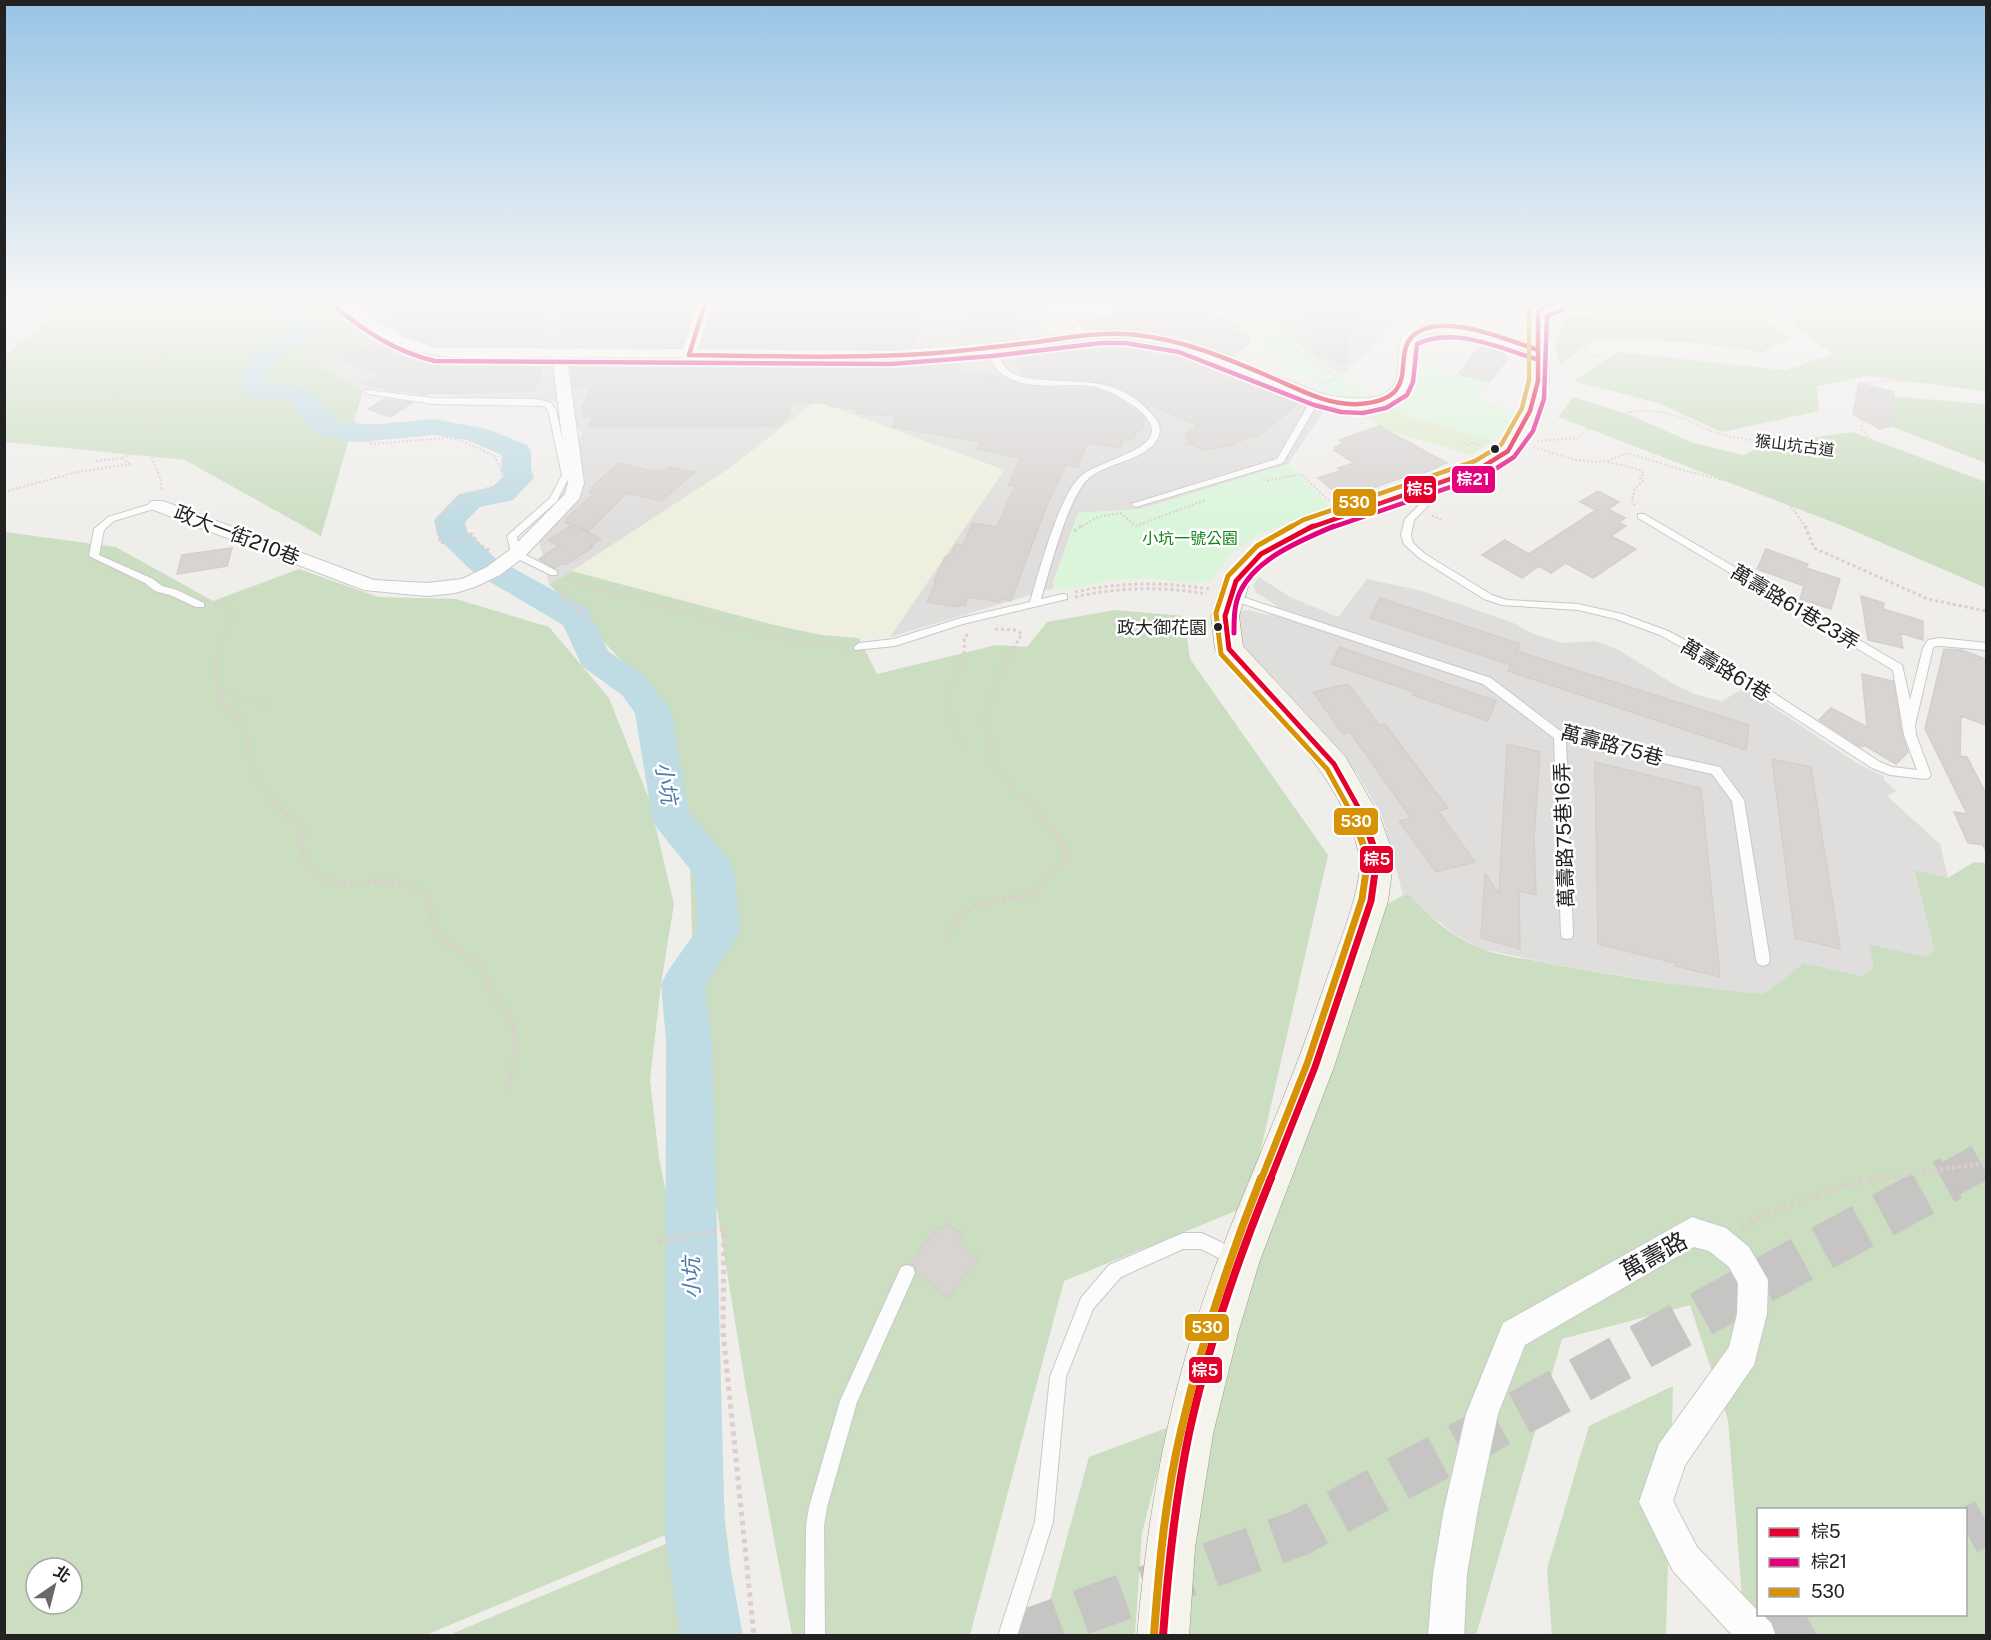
<svg xmlns="http://www.w3.org/2000/svg" width="1991" height="1640" viewBox="0 0 1991 1640" font-family="'Public Sans','Noto Sans TC',sans-serif">
	<rect width="100%" height="100%" fill="#f0eeeb"/>
	<path fill="#dfdedc" d="M326,300H1013L1052,334L1109,329L1160,333L1334,396L1288,464L1141,509L1078,513L1053,582L1054,588L890,637L1004,470L816,402L727,470L572,571L549,584L539,540L582,433L555,401L363,391L316,364L375,334Z
		M1267,300H1473L1407,312L1342,376L1311,356L1273,323Z
		M1259,577L1290,597L1338,617L1367,579L1422,591L1516,624L1533,634L1563,643L1596,641L1619,650L1672,683L1697,695L1722,701L1744,688L1860,765L1884,776V780L1896,791L1887,796L1940,844L1948,878L1914,871L1934,950L1924,957L1870,945L1875,968L1861,976L1804,963L1764,994L1701,988L1578,969L1481,949L1455,934L1423,910L1408,893L1403,895L1382,816L1356,772L1322,730L1246,651L1241,640L1236,615L1240,611L1248,610L1269,615L1276,605L1256,593L1253,585Z"/>
	<path fill="#f8f7e8" d="M1013,300H1235V301L1160,333L1109,329L1052,334Z"/>
	<path fill="#efefdf" d="M816,401L1004,470L890,637L859,638L822,635L774,625L572,571L727,470Z"/>
	<path fill="#ddeccb" d="M1389,405L1407,416L1493,440L1471,455L1387,430L1353,409Z"/>
	<path fill="#cbdec1" fill-rule="evenodd" d="M71,300H326L376,334L316,364L363,391L321,536L185,460L5,442V356Z
		M1687,300H1795L1762,317L1790,338L1762,352L1688,342L1593,340L1560,365L1555,347L1565,315L1624,318Z
		M1798,300H1986V391L1868,376L1817,386L1819,411L1722,432L1658,403L1574,381L1617,352L1785,370L1832,354L1793,324L1815,303Z
		M1875,395L1986,404V463L1859,414L1855,401Z
		M1573,397L1633,416L1693,443L1744,455L1766,444L1853,432L1986,482V588L1843,526L1558,417Z
		M5,532L116,547L213,601L299,569L378,597L456,599L549,627L609,698L649,799L674,904L661,984L650,1080L659,1158L682,1270L725,1510L426,1635L5,1636ZM36,1568H72V1604H36Z
		M572,571L774,625L822,635L859,638L877,674L996,645L1027,647L1047,622L1115,610L1184,616L1190,659L1328,855L1248,1206L1064,1281L970,1635H792L747,1395L696,1080L689,826L656,697L549,584Z
		M1974,862L1986,863V1635H1745L1728,1420L1690,1305L1562,1339L1476,1635L1171,1636L1218,1375L1387,904L1408,893C1428,916 1451,936 1480,948C1498,956 1522,958 1542,962C1615,977 1689,987 1764,994L1804,963L1861,976L1874,968L1869,944L1924,957L1934,950L1914,870L1948,878ZM1758,1510H1966V1614H1758Z
		M1673,1386L1666,1635H1552L1547,1569L1589,1426Z
		M1169,1427L1142,1533L1135,1635L1040,1636L1089,1457Z
		M725,1519L738,1635H449Z"/>
	<path fill="#daf5da" d="M1235,300H1267L1273,323L1311,356L1375,396L1352,399L1334,396L1284,364L1241,326Z
		M1423,365L1488,383L1475,399L1518,413L1504,432L1493,440L1408,415L1395,407L1408,396L1411,397L1417,389L1415,388L1419,384L1417,383Z
		M1288,464L1331,506L1259,534L1231,554L1211,580C1194,587 1170,579 1151,578C1139,578 1127,579 1114,580C1100,581 1061,596 1053,585L1078,513L1141,509Z"/>
	<g fill="none" stroke-linecap="round" stroke-linejoin="round">
		<path fill="#bfdbe3" fill-rule="evenodd" d="M262,300H288L314,327C305,351 267,354 267,384L292,385L314,392C324,407 328,418 345,424H378L434,419L487,429L527,445L531,451V469L534,478L513,500L480,507L465,522L467,531L495,558L589,610L608,651L646,677L671,710L689,812L728,858L734,869L740,931L705,987L712,1040L725,1538L743,1636H681L665,1538L666,1040L661,984L668,971L698,928L694,874L657,828L652,817L635,713L622,695L582,666L563,625L473,572L441,541L437,534L434,520L459,494L492,487L504,476L501,469L502,455L467,440L434,435L359,442L342,441L316,433L303,422L293,403L289,401L266,400L245,395C227,369 271,340 289,328Z"/>
	</g>
	<path fill="#d7d4d2" stroke="#d3d0cc" stroke-width="1.5" d="M373,300H544L542,346H435L399,332L404,329L384,319L399,312Z
		M552,300H690L688,303H696L681,347L564,346Z
		M728,300H922L914,347L891,349L701,347L714,303H727Z
		M967,300H994V309L1018,310L1019,337L1006,339L1005,336H964Z
		M1137,300H1233L1206,313L1239,325L1233,329L1251,336L1247,339L1251,341L1232,356L1186,338L1126,328L1087,329L1079,321L1113,317V308Z
		M1285,300H1359L1367,309L1359,321L1345,322L1348,326V363L1332,362V359L1316,355V352H1313L1314,330Z
		M382,340L406,350L453,359H541L540,377L533,391L429,393L425,395L365,384L377,374L339,358Z
		M1126,340L1177,349L1304,399L1256,438L1250,435L1234,445L1205,450L1187,443L1190,441L1186,439L1189,437L1185,435L1198,426L1150,404L1148,408L1126,391L1110,384L1024,375L1012,351L1019,350V354L1101,344L1097,341Z
		M1480,346L1507,353L1504,358L1507,359L1490,382L1458,374Z
		M963,358L956,371L1005,378L1020,385L1032,387L1096,389L1122,401L1145,419L1142,430L1138,429L1133,440H1123L1120,448L1087,443L1078,467L1066,465L1046,507L1011,601L1002,599L1000,602L968,597L965,606L959,605L958,607L927,602L936,581H934L945,557L951,554L956,544L963,545L973,523L997,527L1015,486L1009,485L1020,458L977,449L981,442L892,427L896,416L860,414L857,413L858,409L835,407L823,403L792,402L788,418H784L783,424L777,426H588L595,416H583L585,409H582L592,385L575,388L570,359L891,361L920,359L930,361Z
		M1859,383L1894,392L1890,426L1880,429L1853,414Z
		M384,399L412,403L390,417L368,409Z
		M1379,426L1447,463L1416,477L1412,474L1343,499L1318,478L1342,470L1338,468L1354,463L1334,450L1337,448L1335,447L1343,443L1339,440Z
		M619,463L656,472L658,470L664,471L669,467L695,472L661,501L627,493L589,531L574,525L601,539L590,546L593,547L567,564H561L555,568L539,559L559,546L548,540L573,525L565,522L567,518L594,494L589,493L592,487Z
		M1598,491L1619,502L1608,509L1625,518L1619,523L1626,526L1611,536L1636,549L1593,578L1566,563L1551,573L1539,566L1522,578L1482,555L1505,540L1529,554L1596,510L1580,502Z
		M232,548L227,566L177,574L182,555Z
		M1766,549L1808,564L1806,568L1840,579L1831,609L1800,599L1804,586L1757,569Z
		M1861,596L1884,603L1883,609L1923,621V640L1900,633L1903,648L1868,640Z
		M1380,598L1520,644L1517,651L1749,725L1746,750L1508,671L1511,665L1370,618Z
		M1340,647L1496,701L1488,721L1413,695L1414,692L1331,664Z
		M1944,649L1961,650L1986,659V725L1961,716L1960,756L1967,757L1986,794V852L1983,845L1968,843L1954,812L1967,814L1925,729Z
		M1862,674L1893,681L1902,735L1908,752L1896,764L1864,745L1862,747L1859,746L1819,720L1831,708L1867,727Z
		M1348,684L1379,725L1385,724L1448,808L1438,811L1475,862L1436,872L1399,821L1411,818L1350,732L1343,734L1313,692Z
		M1507,744L1540,752L1534,837L1536,895L1519,891L1520,949L1481,938L1485,874L1499,894Z
		M1772,759L1811,767L1840,949L1795,938Z
		M1595,762L1701,788L1720,977L1675,966V963L1598,944Z
		M947,1224L964,1235L958,1242L978,1258L949,1298L917,1273L915,1266L910,1264L938,1227L942,1231Z"/>
	<g fill="none" stroke-linecap="round" stroke-linejoin="round">
		<path stroke="#c7c5c3" stroke-width="37" stroke-dasharray="37 19" stroke-linecap="butt" d="M1948,1180L1986,1159"/>
		<path stroke="#c7c5c3" stroke-width="46" stroke-dasharray="46 23" stroke-linecap="butt" d="M1966,1532L1986,1521
			M1016,1636L1299,1533L1951,1178
			M1765,1636L1806,1614"/>
		<g stroke="#c9c8c7" stroke-width="2">
			<path id="lane" d="M1019,300H1028L1043,314L1074,317L1086,335L1079,337L1069,321L1038,318Z
				M988,345H994C1003,362 1001,369 1021,377C1072,387 1117,370 1155,418C1163,428 1160,438 1152,446C1134,463 1105,463 1087,480C1068,498 1049,572 1041,599L1063,594L1067,595V599L963,624L895,646L855,650L854,647L859,643L894,639L961,618L1030,602C1039,572 1059,495 1081,476C1096,463 1146,452 1151,435C1155,424 1144,414 1137,408C1125,400 1111,391 1096,387C1066,380 1024,395 999,371C992,365 991,355 987,347Z
				M366,390L432,398L535,399L550,402L556,410L570,475L557,501L517,537L520,552L557,571V575H551L512,556L507,536L550,498L562,475L548,410L544,406L432,404L369,394L365,392Z
				M1314,395L1321,397L1283,463L1139,506L1136,507L1131,504L1277,459Z
				M1439,479L1444,482L1436,498L1414,520L1411,535L1413,543L1425,554L1492,595L1507,600L1578,604L1622,614L1668,631L1723,660L1880,762L1892,767L1917,770L1904,735L1893,670L1638,518V514H1644L1902,665L1910,700L1923,648L1928,640L1940,638L1986,643V650L1940,646H1935L1933,648L1915,725L1916,735L1931,775L1929,778L1925,779L1890,775L1872,768L1715,666L1660,635L1616,619L1578,610L1502,605L1484,599L1419,558L1404,544L1401,535L1405,519L1429,495L1434,482Z
				M157,502L162,505L160,507L114,521L104,530L99,555L153,579L162,586L177,590L204,603V607H196L170,595L155,591L145,583L89,556L94,529L108,517Z
				M1230,593L1491,678L1563,733L1720,767L1744,800L1770,960L1768,964L1763,966L1758,964L1756,960L1732,801L1712,774L1566,741L1573,934L1572,938L1567,939L1562,938L1561,934L1554,738L1483,684L1226,598V594Z
				M1183,1233H1202L1241,1252L1243,1258L1241,1264L1235,1266L1201,1249H1183L1121,1277L1093,1309L1066,1377L1053,1522L1017,1636H998L1035,1522L1050,1377L1081,1298L1109,1265Z
				M907,1265L913,1267L915,1273L857,1402L827,1507L824,1526L825,1636H805L806,1526L809,1507L840,1401L901,1267Z"/>
		</g>
		<g stroke="#c9c8c7" stroke-width="2">
			<path id="street" d="M334,300H350L401,336L435,348L683,349L699,300H713L698,349L891,351L991,343L1100,330H1126L1186,340L1322,394C1341,398 1384,406 1395,383C1399,374 1398,361 1399,351C1400,343 1401,336 1408,331C1438,311 1511,338 1543,347L1545,350L1538,354C1512,348 1435,318 1415,341L1412,380L1405,392L1389,403L1362,409L1342,408L1311,400L1178,347L1126,338H1100L991,351L891,359L567,357L584,483L579,499L525,556L500,575L475,587L455,593L427,596L364,590L151,509L148,505L151,501H163L374,580L427,583L462,579L487,567L512,548L565,494L568,483L552,357C483,357 420,368 362,324C353,317 341,309 334,300Z
				M1692,1217L1726,1228L1749,1247L1768,1280L1767,1314L1754,1365L1685,1465L1673,1501L1697,1547L1758,1611V1614H1762L1771,1623L1776,1636H1733L1673,1571L1639,1502L1659,1444L1729,1347L1737,1314L1738,1283L1729,1267L1709,1251L1694,1247L1525,1345L1498,1414L1478,1509L1467,1574L1464,1636H1428L1433,1574L1444,1509L1466,1414L1503,1323Z"/>
		</g>
		<g stroke="#999a82" stroke-width="1">
			<path id="secondary" d="M1540,300H1572C1567,308 1556,307 1548,314L1549,381L1542,411L1517,456L1488,474L1315,535L1270,560L1249,584L1239,616L1243,646L1345,756L1380,817L1394,857L1388,901L1334,1067L1260,1260L1238,1333L1213,1434L1195,1548L1189,1636H1137C1146,1532 1162,1431 1193,1332C1221,1241 1261,1156 1295,1068C1308,1035 1319,1000 1331,967C1340,941 1365,880 1359,854C1342,775 1271,714 1219,656L1215,649L1211,616L1222,581L1252,548L1297,523L1470,464L1498,447L1518,411L1527,381L1528,312Z"/>
		</g>
		<path stroke="#dccecd" stroke-width="2" stroke-dasharray="2 2" stroke-linecap="butt" d="M245,300L271,321L282,334V339L254,362L242,380L250,395L281,397L297,406L321,401C338,423 370,430 396,425
			M1262,300C1262,306 1262,314 1264,319C1275,340 1312,361 1332,373L1336,379L1323,384
			M1557,342L1569,343L1593,355L1635,361
			M4,343C57,335 119,313 168,342C164,369 135,379 117,396L130,409L158,416V424L147,446L160,477L162,490
			M313,367L359,386
			M313,367L366,340L364,339
			M1861,403L1916,435L1986,461
			M325,405L347,403L360,397
			M1537,441L1578,438C1603,412 1643,405 1677,416C1694,422 1710,433 1729,436C1758,443 1791,443 1821,446L1835,450L1881,452
			M1459,442L1468,445L1472,442L1479,446
			M370,443L380,428
			M370,444L447,438L462,441L495,456L503,476L502,483C477,493 443,498 437,528
			M1533,447L1576,460L1593,462L1606,461L1628,453L1682,470L1766,490L1787,500L1806,528
			M1881,452C1876,444 1863,432 1861,427L1864,423L1858,417L1865,383C1906,377 1946,385 1986,391
			M96,461L121,458
			M1608,462L1638,469L1644,473L1640,478L1643,481L1635,488L1632,501L1635,506
			M130,464L121,458L147,449
			M1267,481L1301,474L1329,501
			M4,492L77,472L131,464
			M1120,513L1136,526L1205,500
			M1432,516L1443,520
			M1079,528L1098,517L1119,513"/>
		<path stroke="#dccecd" stroke-width="3" stroke-dasharray="3 3" stroke-linecap="butt" d="M438,526L440,543L472,534L479,545L491,551
			M1805,526L1814,548L1928,599L1986,611
			M1074,531L1082,526
			M565,579L783,638L845,647
			M557,585L564,591L561,597L564,601L596,624
			M1075,592C1120,582 1163,582 1209,589
			M1075,597C1120,587 1161,586 1207,594
			M213,604L226,608L233,617L220,644L215,665L222,705C255,724 242,738 253,768C259,788 274,803 290,816
			M995,629L1015,630L1022,634L1005,662L983,718L988,735L993,741L989,749L992,762L1014,791L1030,801L1037,816
			M221,689L240,698L261,699L271,713
			M962,745C957,732 949,718 949,703C949,678 968,665 964,638L968,634"/>
		<path stroke="#dccecd" stroke-width="4.5" stroke-dasharray="3 3" stroke-linecap="butt" d="M288,814L303,826V834L299,840C302,848 304,859 310,866C331,893 363,879 393,882C406,884 416,889 427,896L433,921L440,935L448,943L481,966L496,999L509,1015L514,1026L515,1053L508,1090
			M946,938C970,894 990,903 1034,895L1052,870L1064,865L1068,855L1058,836L1036,814
			M1869,1180L1986,1163"/>
		<path stroke="#dccecd" stroke-width="5" stroke-dasharray="4.5 4.5" stroke-linecap="butt" d="M1741,1227C1782,1207 1834,1185 1879,1178
			M658,1242L724,1229L723,1332L754,1636"/>
		<use href="#lane" fill="#fdfcfc" fill-rule="evenodd"/>
		<use href="#street" fill="#fdfcfc" fill-rule="evenodd"/>
		<use href="#secondary" fill="#f4f4ed" fill-rule="evenodd"/>
		<g stroke="#fff" stroke-width="8">
			<path id="bus-1-far3" d="M706,300L689,355C772,356 854,359 937,353C970,350 1004,346 1037,342C1070,337 1104,331 1137,335C1183,340 1226,358 1268,376C1297,388 1327,406 1359,404C1428,399 1386,351 1418,332C1448,314 1508,340 1538,350
				M1309,528L1479,469L1508,451L1530,411L1538,381V312L1546,305L1562,300"/>
		</g>
		<g stroke="#fff" stroke-width="9">
			<path id="bus-1-far2" d="M1313,526L1261,554L1236,581L1225,616L1229,649L1334,764L1363,816"/>
		</g>
		<g stroke="#fff" stroke-width="11">
			<path id="bus-1-far1" d="M1270,1180L1315,1067L1371,901L1377,857L1362,814"/>
		</g>
		<g stroke="#fff" stroke-width="13">
			<path id="bus-1" d="M1163,1636C1168,1568 1175,1500 1189,1433C1208,1346 1237,1261 1271,1178"/>
		</g>
		<g stroke="#fff" stroke-width="8">
			<path id="bus-2-far1" d="M335,307C366,332 396,352 435,361L891,364L992,356L1101,343H1125L1179,352L1314,405L1341,412L1363,413L1386,408L1407,395L1413,382L1417,344C1453,326 1500,348 1536,359
				M1330,528L1486,475L1514,457L1533,431L1544,399L1547,316L1565,309"/>
		</g>
		<g stroke="#fff" stroke-width="9">
			<path id="bus-2" d="M1234,633C1234,619 1234,605 1240,592C1256,558 1302,540 1334,526"/>
		</g>
		<g stroke="#fff" stroke-width="8">
			<path id="bus-3-far3" d="M1289,528L1303,520L1475,461L1501,445L1522,408L1529,380V310L1538,300"/>
		</g>
		<g stroke="#fff" stroke-width="9">
			<path id="bus-3-far2" d="M1292,526L1257,546L1228,576L1216,613L1221,654L1327,769L1353,816"/>
		</g>
		<g stroke="#fff" stroke-width="11">
			<path id="bus-3-far1" d="M1261,1180L1307,1064L1362,899L1368,858L1352,814"/>
		</g>
		<g stroke="#fff" stroke-width="13">
			<path id="bus-3" d="M1154,1635C1159,1567 1165,1498 1181,1431C1201,1344 1228,1261 1261,1178"/>
		</g>
		<use href="#bus-1-far3" stroke="#e4002b" stroke-width="4.5"/>
		<use href="#bus-1-far2" stroke="#e4002b" stroke-width="5"/>
		<use href="#bus-1-far1" stroke="#e4002b" stroke-width="7"/>
		<use href="#bus-1" stroke="#e4002b" stroke-width="8"/>
		<use href="#bus-2-far1" stroke="#e5007d" stroke-width="4.5"/>
		<use href="#bus-2" stroke="#e5007d" stroke-width="5"/>
		<use href="#bus-3-far3" stroke="#d79205" stroke-width="4.5"/>
		<use href="#bus-3-far2" stroke="#d79205" stroke-width="5"/>
		<use href="#bus-3-far1" stroke="#d79205" stroke-width="7"/>
		<use href="#bus-3" stroke="#d79205" stroke-width="8"/>
	</g>
	<linearGradient id="sky" x2="0" y2="1"><stop stop-color="#97c4e6"/><stop offset="0.57" stop-color="#f8f7f6"/><stop offset="1" stop-color="#f8f7f6" stop-opacity="0"/></linearGradient>
	<rect width="1991" height="530" fill="url(#sky)"/>
	<g fill="#222" stroke="#fff" stroke-width="2">
		<circle cx="1495" cy="449" r="5"/>
		<circle cx="1218" cy="627" r="5"/>
	</g>
	<g text-anchor="middle" stroke-width="5" stroke-linejoin="round" paint-order="stroke">
		<g font-size="16" fill="#222" stroke="#fff">
			<text transform="translate(1795 445) rotate(7)" y="6">猴山坑古道</text>
		</g>
		<g font-size="16" fill="#0c8416" stroke="#fff">
			<text x="1190" y="544">小坑一號公園</text>
		</g>
		<g font-size="18" fill="#222" stroke="#fff" text-anchor="end">
			<text x="1207" y="634">政大御花園</text>
		</g>
		<g font-size="20" fill="#222" stroke="#fff">
			<text transform="translate(237 535) rotate(21)" y="7">政大一街210巷</text>
			<text transform="translate(1795 607) rotate(31)" y="7">萬壽路61巷23弄</text>
			<text transform="translate(1726 670) rotate(31)" y="7">萬壽路61巷</text>
			<text transform="translate(1612 745) rotate(15)" y="7">萬壽路75巷</text>
			<text transform="translate(1564 835) rotate(-92)" y="7">萬壽路75巷16弄</text>
		</g>
		<g font-size="21" font-style="italic" fill="#4a7aab" stroke="#fff">
			<text transform="translate(666 783) rotate(80)" y="7">小坑</text>
			<text transform="translate(692 1278) rotate(-91)" y="7">小坑</text>
		</g>
		<g font-size="24" fill="#222" stroke="#fff">
			<text transform="translate(1654 1256) rotate(-29)" y="8">萬壽路</text>
		</g>
	</g>
	<g stroke="#fff" stroke-width="2">
		<rect x="1451" y="465" width="45" height="29" rx="6" fill="#e5007d"/>
		<rect x="1403" y="475" width="34" height="29" rx="6" fill="#e4002b"/>
		<rect x="1332" y="488" width="45" height="29" rx="6" fill="#d79205"/>
		<rect x="1333" y="807" width="46" height="29" rx="6" fill="#d79205"/>
		<rect x="1359" y="845" width="35" height="29" rx="6" fill="#e4002b"/>
		<rect x="1184" y="1313" width="46" height="29" rx="6" fill="#d79205"/>
		<rect x="1188" y="1356" width="35" height="28" rx="6" fill="#e4002b"/>
	</g>
	<g font-size="16" text-anchor="middle" font-weight="bold" fill="#fff">
		<text x="1473" y="485">棕21</text>
		<text x="1420" y="495">棕5</text>
		<text x="1354" y="508">530</text>
		<text x="1356" y="827">530</text>
		<text x="1377" y="865">棕5</text>
		<text x="1207" y="1333">530</text>
		<text x="1205" y="1376">棕5</text>
	</g>
	<rect width="1991" height="1640" fill="none" stroke="#222222" stroke-width="12"/>
	<rect x="1757" y="1508" width="210" height="108" fill="#ffffff" stroke="#a7a7a7" stroke-width="1.5"/>
	<rect x="1769" y="1528" width="30" height="9" fill="#e4002b" stroke="#a7a7a7" stroke-width="1.5"/>
	<text x="1811" y="1538" font-size="18" fill="#222222">棕5</text>
	<rect x="1769" y="1558" width="30" height="9" fill="#e5007d" stroke="#a7a7a7" stroke-width="1.5"/>
	<text x="1811" y="1568" font-size="18" fill="#222222">棕21</text>
	<rect x="1769" y="1588" width="30" height="9" fill="#d79205" stroke="#a7a7a7" stroke-width="1.5"/>
	<text x="1811" y="1598" font-size="18" fill="#222222">530</text>
	<g transform="translate(54 1586) rotate(35)"><circle r="28" fill="#ffffff" stroke="#a7a7a7" stroke-width="1.5"/>
	<path d="M0-4.5L10 22L0 15L-10 22Z" fill="#6a6968"/>
	<text y="-9" font-size="16" font-weight="bold" text-anchor="middle" fill="#222222">北</text>
	</g>
</svg>
